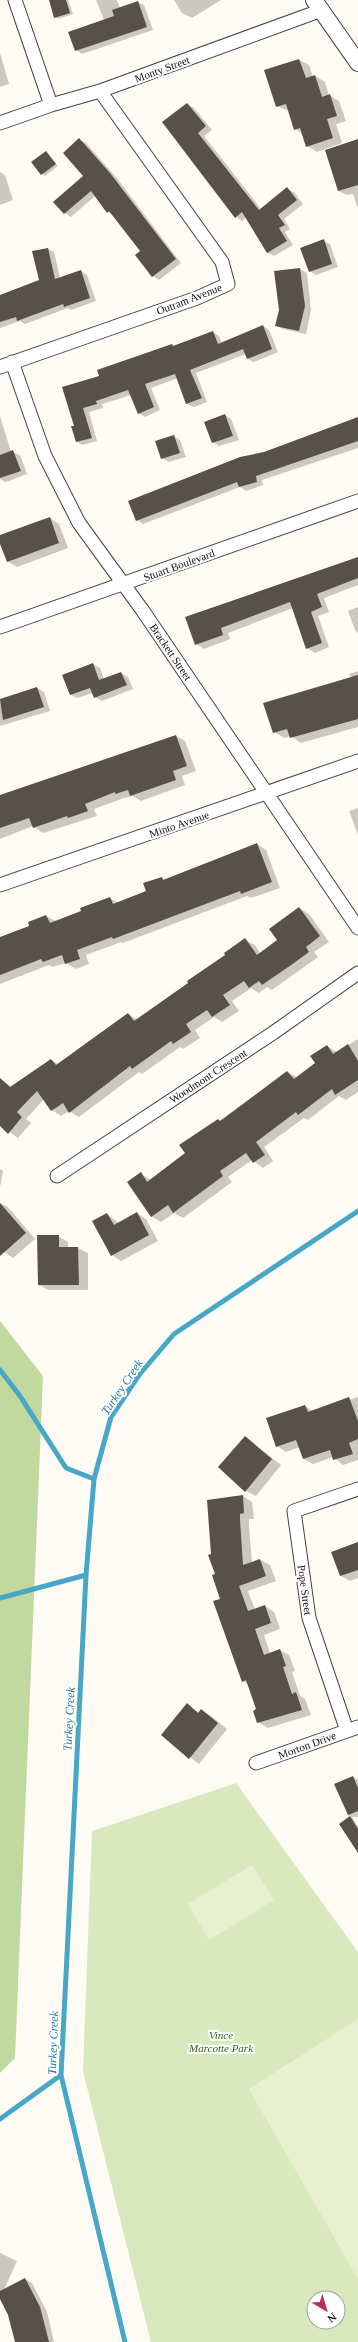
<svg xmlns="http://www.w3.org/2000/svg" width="358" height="2342" viewBox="0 0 358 2342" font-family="'Times New Roman',serif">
	<rect width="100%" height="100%" fill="#fefbf4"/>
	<path fill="#dae8be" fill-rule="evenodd" d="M236,1783L358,1952V2342H151L83,2071L92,1831ZM314,2298H338V2322H314Z"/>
	<path fill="#c1d89e" d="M0,1321L43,1376L15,2058L0,2073Z"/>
	<path fill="#e9f0d0" d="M252,1865L274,1900L209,1940L188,1904Z
		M358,2019V2279L249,2089Z"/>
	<path fill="#0003" d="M58,0H68L73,14L58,19L55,17Z
		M96,0H117L120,8L138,2L144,5L153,30L82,54L76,50L104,20Z
		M174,0H221L192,18L182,13Z
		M0,53L9,84L0,87Z
		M299,60L309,65L313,77L315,76L325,82L329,95L339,101L346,121L336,124L342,143L317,152L307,146L303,134L295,129L289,111L277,106L266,71Z
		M188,104L194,108L212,130L204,136L261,209L287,189L294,192L303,204L284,219L290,229L285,232L293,245L274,256L268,253L247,217L242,221L236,217L164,122Z
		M80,140L86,143L116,177L181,263L159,280L153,276L142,251L114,216L108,212L95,196L71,217L65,213L84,176Z
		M358,142V209L353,194L347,195L339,191Z
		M46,152L58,166L45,176L42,174Z
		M0,172L5,175L13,200L0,205Z
		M324,241L330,244L338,267L316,275L310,271Z
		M48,249L54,252L60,278L81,271L87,275L96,301L71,310L68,308L25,324L20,321L0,328V295L40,281Z
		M300,269L307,273L311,310L306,334L283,329L277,326Z
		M263,326L269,330L278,352L254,362L248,359L246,354L196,373L207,402L194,407L187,404L178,378L151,388L160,410L145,417L138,413L131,395L102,404L103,408L89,412L97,441L83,445L77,442L75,426L64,388L100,377L172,345L175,347L213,332L219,336L222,343Z
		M225,415L231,419L239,440L219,446L213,442Z
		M0,416L11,452L20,455L27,474L6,482L0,479Z
		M358,419V448L262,480L263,485L246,491L240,487L143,524L137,520L264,453Z
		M174,436L180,440L186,457L169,462L162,458Z
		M50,518L59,524L68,548L17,567L7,561L0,536Z
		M358,558V585L324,598L329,612L318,616L329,647L315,653L307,648L293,608L228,633L230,639L204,649L196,644L186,617Z
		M358,607V633L355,630L348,611Z
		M93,664L100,668L104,679L121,673L128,677L133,689L102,701L95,697L93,693L77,698L71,695Z
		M358,671V727L301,743L291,736L284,738L274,732L351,678L349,674Z
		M37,688L44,692L50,711L0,726V700Z
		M176,736L185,741L196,771L182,776L185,785L141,801L133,796L124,798L94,809L97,816L43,833L33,826L0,839V797Z
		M358,808V835L349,811Z
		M257,844L266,850L280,888L251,898L247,896L123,943L121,942L86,955L89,964L76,969L66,963L53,967L49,965L0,984V938L31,926L46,916L56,921L82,912L81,909L110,898L119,903L148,892L161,878L165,880Z
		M299,908L309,914L329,942L314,952L318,957L272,990L267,987L259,993L251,988L232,1001L239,1011L222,1022L214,1017L195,1030L200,1038L183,1049L180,1047L142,1074L139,1072L79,1117L69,1111L61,1116L52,1110L44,1099L26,1119L31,1123L18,1138L0,1125V1079L12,1087L51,1060L58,1064L128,1014L138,1020L227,956L245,940L255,945L260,953L279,940Z
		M358,1039V1092L346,1100L339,1096L308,1120L304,1118L264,1147L273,1161L263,1168L252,1160L228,1177L232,1182L183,1218L174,1213L161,1222L151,1216L141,1174L151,1180L186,1154L218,1120L221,1122L287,1072L297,1077L316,1063L327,1046L337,1052Z
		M0,1169L3,1171L0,1187Z
		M0,1203L8,1207L35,1239L13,1258L0,1249Z
		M137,1213L146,1219L158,1241L121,1261L112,1255L107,1214L119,1223Z
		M58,1236L68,1242V1248H78L88,1253V1290H49L39,1285Z
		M358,1397V1460L343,1465L333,1457L313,1464L304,1459L300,1447L286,1452L277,1446L305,1406L313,1411Z
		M245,1437L281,1465L256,1496L246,1491Z
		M243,1496L252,1502L254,1519H249V1526L252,1563L260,1560L270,1565L276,1581L248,1591L255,1610L265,1606L274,1612L280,1629L264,1635L270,1653L280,1650L289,1655L295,1671L292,1672L300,1696L305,1699L311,1715L268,1728L258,1722V1710L249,1685L243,1681L212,1554Z
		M358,1543V1578L350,1581L341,1576Z
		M187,1705L200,1713L202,1711L211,1716L227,1729L199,1764L162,1735Z
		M353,1777L358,1780V1817H352L358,1827V1840L341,1824L352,1817L348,1815Z
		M0,2253L17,2261L4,2290L25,2279L32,2283L47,2312L54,2342H16L9,2315L0,2296Z"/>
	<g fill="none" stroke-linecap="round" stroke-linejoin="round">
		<path stroke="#46a7c6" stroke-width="5" d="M0,1370L20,1396L66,1468L94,1479
			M0,1598L86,1575
			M0,2119L61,2075
			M125,2342L61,2075L86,1575L94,1479L111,1417L139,1375L174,1334L358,1211"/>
	</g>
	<path fill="#58504d" d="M49,0H66L70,13L54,18Z
		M138,1L147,27L75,51L68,32L114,16L112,10Z
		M299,59L306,78L315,75L322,97L330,94L337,116L327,119L333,138L306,147L300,128L294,130L286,104L276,107L264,70Z
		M187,103L206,126L198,133L259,210L287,187L297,200L278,215L285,225L279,228L287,241L267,253L242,212L235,218L162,122Z
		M79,138L110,173L176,259L152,277L135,255L140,251L109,211L107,213L91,191L64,214L53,202L83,176L63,153Z
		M358,139V185L338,191L325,150Z
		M46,151L56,164L41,175L31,162Z
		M324,239L332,264L309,272L300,248Z
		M48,248L55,279L81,270L90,298L64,307L63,304L17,321L16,317L0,322V295L39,280L32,251Z
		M300,268L305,306L299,331L275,326L279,310L274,271Z
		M263,325L272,349L247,359L243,349L190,370L202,398L186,404L175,374L145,384L154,407L138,414L128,390L96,401L97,404L83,408L92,438L76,442L71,426H74L62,387L99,376L97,370L172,344L173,346L213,331L218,344Z
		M225,414L233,436L212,443L204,422Z
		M358,417V441L256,476L257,482L239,487L237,482L136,521L128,501L240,457L264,452Z
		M174,435L180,453L161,459L155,441Z
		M13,450L21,471L0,478V455Z
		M50,517L59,543L7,562L0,544V535Z
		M358,557V578L317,594L322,607L311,612L322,643L306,649L290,602L221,628L223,635L195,645L185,617Z
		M93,663L99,680L121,672L127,685L94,698L90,688L70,695L62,675Z
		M358,675V719L290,738L287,729L273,733L263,703Z
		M37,687L44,707L3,720L0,699Z
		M176,735L187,766L173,771L176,780L130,796L128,790L115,794V792L85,804L88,811L68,818L67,816L33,828L29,818L0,828V795Z
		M257,843L272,882L241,894L240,891L113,939L112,937L77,950L80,959L65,964L62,955L43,962L41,959L0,975V937L29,926L28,922L46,915L50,923L81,911L80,908L110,897L113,904L146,891L143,883L162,877L163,880Z
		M299,907L320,936L306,947L309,952L294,963L262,985L259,981L249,988L244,981L223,995L230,1005L212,1017L207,1010L186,1024L191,1032L173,1044L171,1041L132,1069L130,1066L69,1113L63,1103L51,1111L37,1091L17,1112L22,1117L8,1134L0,1126V1078L10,1087L51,1059L56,1065L128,1013L134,1021L188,983L187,981L225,955L224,953L245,938L257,955L277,940L269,929Z
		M348,1044L358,1061V1080L335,1095L332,1089L298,1115L296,1112L256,1142L265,1155L253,1163L246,1153L220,1171L223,1176L173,1213L168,1205L151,1217L127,1182L141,1172L147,1182L185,1153L179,1145L218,1119L220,1121L287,1071L294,1079L315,1063L310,1056L327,1045L333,1054Z
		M0,1203L26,1233L0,1256Z
		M137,1212L149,1235L111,1256L92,1221L107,1213L114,1225Z
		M37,1235H59V1247H78L79,1285H38Z
		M349,1397L358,1421V1439L349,1443L353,1454L333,1460L330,1450L303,1459L296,1440L276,1447L266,1418L305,1405L308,1412Z
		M245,1436L272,1459L245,1492L218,1467Z
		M243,1495L244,1513L240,1514V1520L243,1565L260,1559L266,1576L239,1586L248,1611L265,1605L271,1623L255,1629L264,1655L280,1649L286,1666L283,1667L292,1694L296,1692L302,1710L257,1723L253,1711L256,1709L246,1680L242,1682L213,1601L220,1599L212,1575L215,1574L208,1555L211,1554L207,1500Z
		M358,1542V1570L340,1576L331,1552Z
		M187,1703L198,1713L201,1709L218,1723L189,1759L161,1735Z
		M353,1776L358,1788V1811L348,1815L334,1784Z
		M350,1816L358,1829V1853L339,1824Z
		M25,2278L40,2307L49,2342H15L8,2315L0,2299V2291Z"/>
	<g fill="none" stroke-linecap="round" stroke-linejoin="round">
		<g stroke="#434343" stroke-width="15">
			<path id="minor" d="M15,0L51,105
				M0,123L51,105L100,91L322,10
				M12,362L45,456L79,523L143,611L358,928
				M0,367L197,298L228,284L222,262L100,91
				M0,627L358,501
				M0,885L358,761
				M57,1176L273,1033L358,973
				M347,1731L309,1618L294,1511L358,1489
				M256,1763L358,1727"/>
		</g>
		<g stroke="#434343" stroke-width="18">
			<path id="tertiary" d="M314,0L358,63"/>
		</g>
		<use href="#minor" stroke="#fff" stroke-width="13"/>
		<use href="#tertiary" stroke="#fff" stroke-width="16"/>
	</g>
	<g text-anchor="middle" stroke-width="4" stroke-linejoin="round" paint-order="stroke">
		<g font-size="11" fill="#101010" stroke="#fff">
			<text transform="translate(162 69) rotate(-20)" y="4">Monty Street</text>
			<text transform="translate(189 299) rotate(-21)" y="4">Outram Avenue</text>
			<text transform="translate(179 565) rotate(-20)" y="4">Stuart Boulevard</text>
			<text transform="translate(171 652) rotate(56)" y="4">Brackett Street</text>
			<text transform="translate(179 824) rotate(-19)" y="4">Minto Avenue</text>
			<text transform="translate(208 1076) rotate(-33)" y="4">Woodmont Crescent</text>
			<text transform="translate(305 1590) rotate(82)" y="4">Pope Street</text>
			<text transform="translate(307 1745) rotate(-20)" y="4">Morton Drive</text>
		</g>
		<g font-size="11" font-style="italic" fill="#3b6523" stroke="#fff">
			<text x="221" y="2039">Vince<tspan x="221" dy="13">Marcotte Park</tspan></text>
		</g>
		<g font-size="12" font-style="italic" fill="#1f799c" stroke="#fff">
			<text transform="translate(122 1387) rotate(-56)" y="4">Turkey Creek</text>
			<text transform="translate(69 1719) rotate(-87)" y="4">Turkey Creek</text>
			<text transform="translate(53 2043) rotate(-88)" y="4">Turkey Creek</text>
		</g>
	</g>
	<g transform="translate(326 2310) rotate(142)"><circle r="19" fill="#ffffff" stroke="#9f9f9f"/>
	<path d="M0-3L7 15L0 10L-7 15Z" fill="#ba2f4b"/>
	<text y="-6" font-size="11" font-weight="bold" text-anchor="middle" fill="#101010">N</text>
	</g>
</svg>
